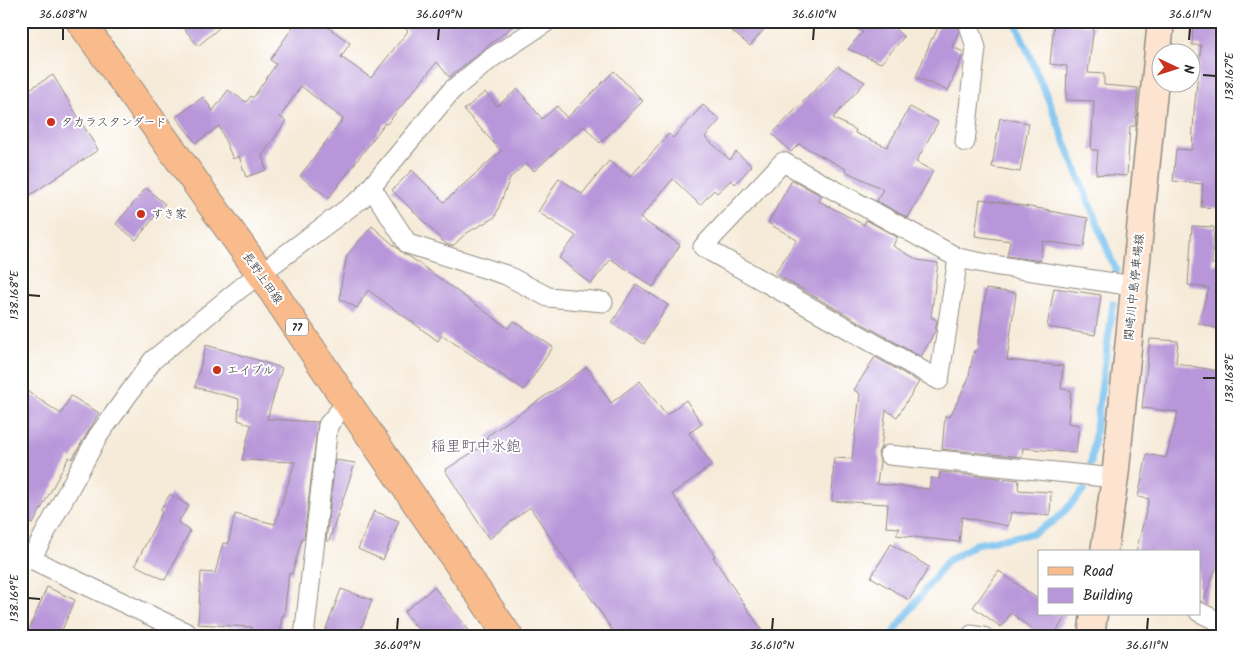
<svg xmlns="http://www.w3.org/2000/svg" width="1243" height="658" viewBox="0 0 1243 658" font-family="Kalam,'Klee One',sans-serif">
	<rect width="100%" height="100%" fill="#fff"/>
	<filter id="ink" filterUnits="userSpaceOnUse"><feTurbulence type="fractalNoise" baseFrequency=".02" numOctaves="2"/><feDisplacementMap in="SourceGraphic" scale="10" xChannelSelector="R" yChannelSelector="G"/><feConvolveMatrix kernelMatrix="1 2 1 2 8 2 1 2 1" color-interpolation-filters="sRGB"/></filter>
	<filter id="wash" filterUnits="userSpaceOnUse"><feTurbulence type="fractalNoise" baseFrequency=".0096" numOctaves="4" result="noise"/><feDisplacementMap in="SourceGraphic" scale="20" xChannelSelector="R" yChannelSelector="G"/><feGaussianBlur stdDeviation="1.12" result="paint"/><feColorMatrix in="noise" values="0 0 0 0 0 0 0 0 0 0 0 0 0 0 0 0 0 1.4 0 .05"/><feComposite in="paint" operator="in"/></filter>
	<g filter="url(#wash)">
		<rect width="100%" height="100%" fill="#f6ebd9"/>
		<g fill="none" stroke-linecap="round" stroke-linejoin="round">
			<path stroke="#76bfee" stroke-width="7" d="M1015,21L1048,99L1116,271
				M1091,463L1113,304
				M890,637L947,561L976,544L1034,533L1057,519L1084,490"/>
		</g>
		<g id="blocks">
			<path fill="#b896d9" d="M178,21H227L198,46Z
				M297,21H319L350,43L341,57L371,78L408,31L396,21H519L449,77L437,62L387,124L385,123L329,198L300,176L343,119L301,86L280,117L286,121L262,156L266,170L246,177L239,156L233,159L219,126L196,143L176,117L203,97L213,111L228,90L246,102L251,96L253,98L276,64L270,60Z
				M720,21H771L750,46Z
				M841,21H886L904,37L881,63L848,49L863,32Z
				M941,21H957L959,31L952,47L964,52L948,91L916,77L932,38L933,39Z
				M1193,21H1222V208L1201,207L1203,184L1173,181L1176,149L1192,150L1194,111L1201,45H1192Z
				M1054,22L1094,26L1088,73L1104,74V85L1138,88L1135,126H1130L1127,176L1096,174L1098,150H1091L1094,101L1066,100L1067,66L1050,64Z
				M838,66L865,82L833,118L856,130L855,133L887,147L910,107L938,122L916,162L933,171L908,218L877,201L883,189L845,171L846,169L799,144L791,152L772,134Z
				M614,71L643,101L600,143L584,126L534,171L526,163L510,178L495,217L465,234L453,246L446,244L392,190L412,170L444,202L501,151L464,110L485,92L497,106L518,89L542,119L557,106L567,118Z
				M53,75L98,150L21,201V94Z
				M703,105L720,120L705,137L730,160L736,152L752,166L735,184L731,180L717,193L714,190L700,205L673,179L640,218L680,245L653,287L611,259L591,284L559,258L576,236L538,212L559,178L582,194L609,161L630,177L669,134L673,138Z
				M1000,118L1029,123L1020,172L992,167Z
				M792,180L822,196L819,201L864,225L866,220L897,237L893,246L918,260L938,263L931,317L937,320L935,331L921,357L791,283L775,273L797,240L768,223Z
				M146,188L165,204L136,240L116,224Z
				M980,199L1049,210V211L1088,218L1084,247L1043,241L1040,261L1007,256L1010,241L975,236Z
				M372,226L404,254L410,257L508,328L514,321L553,347L524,390L442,335L438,341L368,290L357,308L340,299L341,285L347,255Z
				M1192,226L1214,227L1212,264H1216L1217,261H1222V330L1198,323L1209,288L1188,285Z
				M636,284L668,305L644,344L612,323Z
				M1054,288L1101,295L1095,335L1047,327Z
				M986,289L1016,293L1007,360L1063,366L1061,389L1071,390L1068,423L1079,425L1076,453L1023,448L1022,457L942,449L945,416L950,417L968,380L974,351H977Z
				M1150,339L1178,341L1176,363L1222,372V553L1203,602L1199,601V552H1136L1149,499L1138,497L1147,454L1166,458L1178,412L1142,408Z
				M206,345L238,354L282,368L267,419L318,422L304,538H302L292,574L289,573L284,616H282L280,637H251L252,627L198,624L201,572L215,573L223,543L228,544L235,514L275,524L295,462L242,460L251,425L238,420L239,399L195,387Z
				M875,357L919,382L897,417L886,410L881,447L878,453L880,461L877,484L929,489L931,478L939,479L940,472L1019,480L1018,490L1051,492L1050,515L1011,512L1008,526L962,517L959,542L896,535L900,528L886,527L888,504L832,501L834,458L852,459L860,394L854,390Z
				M587,367L611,403L640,381L666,415L686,400L702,424L689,433L712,465L672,494L715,556L713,557L766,637H617L530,507L489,539L445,470L487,443V436Z
				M21,387L61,414L71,396L99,413L72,459L69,457L33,524L21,517Z
				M335,460L355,463L329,541H326Z
				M170,494L189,506L178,522L190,531L165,580L135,565L162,512L160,510Z
				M374,511L399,521L383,560L358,549Z
				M891,544L929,567L909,600L871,577Z
				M999,571L1039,600V614H1067L1053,637H1042L1011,613L1001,627L973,607Z
				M47,587L75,600L59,637H26Z
				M434,587L468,629L459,637H425L404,612Z
				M341,589L372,600L358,637H323Z"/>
		</g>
	</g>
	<g filter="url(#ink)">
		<use href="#blocks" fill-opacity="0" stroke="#908b82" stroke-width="1"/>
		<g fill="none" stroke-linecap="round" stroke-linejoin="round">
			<g stroke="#908b82" stroke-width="21">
				<path id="minor" d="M965,142L976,48L968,21
					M371,187L408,244L506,275L548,297L603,302
					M958,258L939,380L703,247L783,162L958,258L993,265L1134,286
					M889,455L1115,478
					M31,559L98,436L153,360L242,287L362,198L452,90L493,57L548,21
					M21,561L31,559L187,633L190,637
					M1199,612L1222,623
					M304,637L328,425L347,402
					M971,637L972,635L984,637"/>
			</g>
			<g stroke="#908b82" stroke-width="29">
				<path id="secondary" d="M1104,552L1115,478L1161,21
					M1091,637L1094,614"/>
			</g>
			<g stroke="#908b82" stroke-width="30">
				<path id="primary" d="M80,21L261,274L347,402L509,637"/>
			</g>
			<use href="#minor" stroke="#fff" stroke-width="19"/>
			<use href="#secondary" stroke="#fde4d1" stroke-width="26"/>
			<use href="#primary" stroke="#fabb8c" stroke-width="28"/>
		</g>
	</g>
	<path fill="none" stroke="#2b2b2b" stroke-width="2" d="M63,40V28M438,40L439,28M813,40L814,28M1189,40L1190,28M1203,75L1216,76M28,295L40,296M1203,378H1216M28,598L40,599M397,630L398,618M772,630L773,618M1147,630L1148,618"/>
	<g fill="#c8321e" stroke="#fff" stroke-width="2">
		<circle cx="51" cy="122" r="5"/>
		<circle cx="141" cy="214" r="5"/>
		<circle cx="217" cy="370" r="5"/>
	</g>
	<g text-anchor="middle" stroke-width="4" stroke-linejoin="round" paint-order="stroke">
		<rect fill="#fff" stroke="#6b6b6b" stroke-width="1" x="286" y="318.5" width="22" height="17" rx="4"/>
		<g font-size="11" font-weight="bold" fill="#2b2b2b">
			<text x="297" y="331">77</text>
		</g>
		<g font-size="12" fill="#2b2b2b" stroke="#fff" text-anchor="start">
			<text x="61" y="126">タカラスタンダード</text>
			<text x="151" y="218">すき家</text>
			<text x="227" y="374">エイブル</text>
		</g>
		<g font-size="12" fill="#2b2b2b" stroke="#fff">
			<text transform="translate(263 278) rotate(55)" y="4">長野上田線</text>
			<text transform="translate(1134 287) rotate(-84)" y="4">関崎川中島停車場線</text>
		</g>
		<g font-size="15" fill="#5c5068" stroke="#fff">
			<text x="476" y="451">稲里町中氷鉋</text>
		</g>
	</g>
	<rect width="1243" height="658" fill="none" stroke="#fff" stroke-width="55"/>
	<rect x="1038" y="550" width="162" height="65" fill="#ffffff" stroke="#aaaaaa"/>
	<rect x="1048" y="567" width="25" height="8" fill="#fabb8c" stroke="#aaaaaa"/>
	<text x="1083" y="576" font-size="15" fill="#2b2b2b">Road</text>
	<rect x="1048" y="588" width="25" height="15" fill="#b896d9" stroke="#aaaaaa"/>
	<text x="1083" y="600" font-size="15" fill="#2b2b2b">Building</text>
	<g transform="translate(1176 68) rotate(94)"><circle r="24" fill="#ffffff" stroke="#aaaaaa"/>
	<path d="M0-4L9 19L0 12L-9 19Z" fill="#c8321e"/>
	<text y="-8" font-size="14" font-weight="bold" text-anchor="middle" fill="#2b2b2b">N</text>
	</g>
	<rect x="28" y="28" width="1188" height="602" fill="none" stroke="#2b2b2b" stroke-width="2"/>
	<g font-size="12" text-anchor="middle" fill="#2b2b2b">
		<text x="63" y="18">36.608°N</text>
		<text x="439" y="18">36.609°N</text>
		<text x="814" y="18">36.610°N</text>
		<text x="1190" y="18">36.611°N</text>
		<text transform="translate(1229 76) rotate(-90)" y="4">138.167°E</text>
		<text transform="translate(14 295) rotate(-90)" y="4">138.168°E</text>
		<text transform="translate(1229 378) rotate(-90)" y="4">138.168°E</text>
		<text transform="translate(14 598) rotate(-90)" y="4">138.169°E</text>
		<text x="397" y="649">36.609°N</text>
		<text x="772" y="649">36.610°N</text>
		<text x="1147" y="649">36.611°N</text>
	</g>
</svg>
